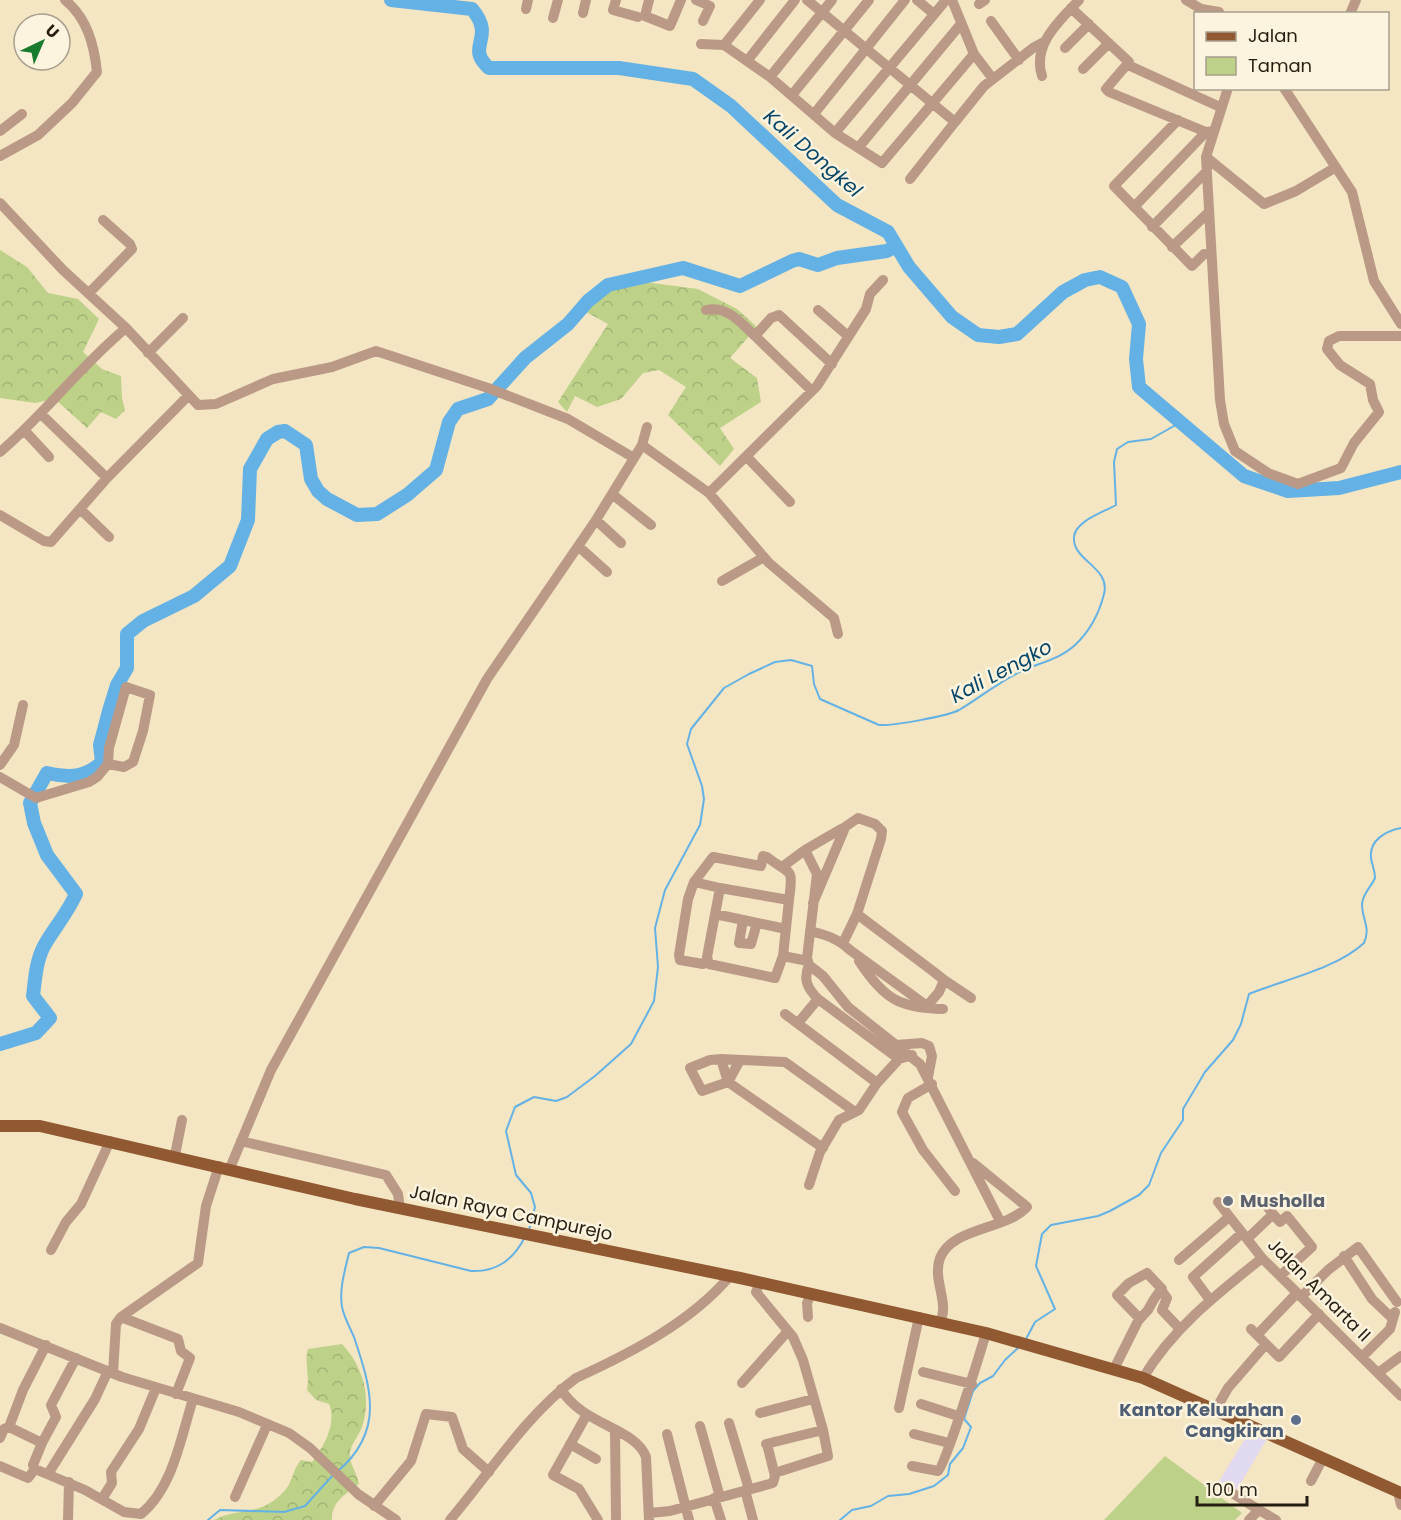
<svg xmlns="http://www.w3.org/2000/svg" width="1401" height="1520" viewBox="0 0 1401 1520" font-family="Poppins,sans-serif">
	<defs>
		<pattern id="forest-crowns" width="20" height="18" patternUnits="userSpaceOnUse" patternTransform="scale(1.5)"><rect width="20" height="18" fill="#bdd189"/><path d="M2 6a3 3 0 1 1 6 0M12 15a3 3 0 1 1 6 0" fill="none" stroke="#a2b375"/></pattern>
	</defs>
	<rect width="100%" height="100%" fill="#f5e6c3"/>
	<path fill="#e1d9ef" d="M1251,1429L1267,1439L1235,1493L1218,1483Z"/>
	<path fill="url(#forest-crowns)" d="M0,250L27,267L48,293L78,299L99,319L83,352L102,369L121,376L122,398L125,410L116,419L101,412L87,428L55,399L35,403L0,398Z
		M615,278L698,289L737,309L757,327L730,358L757,378L761,402L720,428L734,449L720,466L668,415L686,387L659,370L643,373L621,399L597,407L575,396L567,412L558,402L608,324L577,307Z
		M342,1344C363,1366 372,1397 362,1427C359,1435 351,1445 350,1452C349,1464 357,1473 359,1484C346,1494 331,1502 332,1520H214C238,1507 262,1518 286,1489C293,1480 293,1469 301,1460L312,1462C324,1446 337,1424 329,1404L316,1400L307,1390C310,1376 304,1362 308,1349Z"/>
	<path fill="#bdd189" d="M1165,1456L1242,1513L1235,1520H1104Z"/>
	<g fill="none" stroke-linecap="round" stroke-linejoin="round">
		<path stroke="#64b2e5" stroke-width="2" d="M529,1230L535,1207L531,1193L516,1175L506,1131L515,1107L534,1097L556,1101L567,1097L595,1076L631,1044L654,1001L658,967L655,928L665,890L700,825L704,799L702,786L687,744L691,729L724,688L749,674L775,662L791,660L812,666L814,684L820,699L879,725C893,726 948,716 959,710C981,697 1002,679 1026,669C1043,662 1061,658 1075,645C1090,631 1099,614 1104,594C1111,567 1072,561 1074,537C1075,521 1104,512 1116,505L1114,462L1117,449L1128,442L1151,439L1181,422
			M1026,1339L1035,1322L1055,1309L1036,1266L1042,1234L1051,1225L1098,1216L1110,1211L1139,1195L1149,1185L1161,1153L1183,1120V1109L1205,1072L1233,1040L1241,1024L1249,994C1283,980 1336,969 1364,943C1371,927 1362,920 1362,904C1363,893 1371,887 1375,878C1375,870 1372,865 1371,858C1369,840 1386,831 1401,828
			M338,1471C385,1431 371,1388 354,1337C350,1328 344,1317 342,1307C339,1289 345,1270 349,1253L364,1247L379,1248L471,1271C497,1272 513,1260 525,1237
			M208,1520L220,1510L284,1512L305,1506L333,1475
			M840,1520L852,1510L871,1506L888,1496L909,1494L934,1486L948,1475L950,1464L963,1448L971,1427L964,1419L973,1391L980,1383L993,1376L1005,1360L1018,1348"/>
		<path stroke="#64b2e5" stroke-width="14" d="M391,0L472,9C497,39 464,46 489,68H619L693,79L731,106L837,205L888,232L909,267L952,317L978,335L999,337L1017,334L1063,292L1085,280L1100,277L1122,287L1139,324L1136,359L1139,387L1244,476L1288,491L1339,488L1401,472
			M0,1044L36,1033L50,1018L33,996C35,980 36,961 44,946C54,928 67,914 76,894L47,855L34,823L30,803L47,773C70,778 85,778 102,762L100,745L109,711L117,685L127,668V634L143,621L194,596L230,566L248,520L250,469L267,439L278,432L285,431L306,445L311,479L318,491L327,499L357,515L377,514L407,495L436,470L449,422L458,409L488,399L525,358L568,324L588,301L608,285L683,268L740,286L792,261L799,259L818,265L837,258L887,251L896,246"/>
		<path stroke="#ba9a86" stroke-width="10" d="M616,0L613,10L638,17
			M649,0L645,16L670,26L681,0
			M696,0L710,6L703,21
			M807,0L955,122L984,86L1033,48L1044,42
			M917,0L934,14
			M952,0L974,54L993,79
			M1186,0L1201,9L1219,12
			M979,4L985,0
			M1071,8L1129,62L1106,89L1109,92L1206,132L1214,131
			M526,9L528,0
			M583,13L586,0
			M1350,14L1356,0
			M553,18L558,0
			M991,21L1019,60
			M701,44L724,45L760,0
			M724,45L770,77L835,133L882,163L974,54
			M1065,48L1089,24
			M747,61L795,0
			M1128,65L1220,107
			M1083,69L1109,43
			M1042,76C1032,45 1059,21 1079,0
			M770,77L832,0
			M1228,88L1206,157L1220,400L1224,424L1235,451L1268,473L1298,484L1341,468L1354,443L1379,412L1373,400L1370,384L1340,365L1327,349L1329,341L1339,336H1401
			M1284,88L1352,192L1374,281L1401,324
			M792,95L869,0
			M814,114L905,0
			M1178,120L1114,186L1192,266L1204,254
			M0,131L22,114
			M835,133L946,0
			M858,148L960,25
			M0,156L38,135L72,103L97,72C94,44 87,18 65,0
			M1206,157L1264,204L1296,191L1336,167
			M910,179L955,122
			M0,203L63,270L126,328L198,405L216,404L273,379L332,367L376,351L488,388L568,419L634,458
			M1134,207L1206,132
			M1152,227L1207,171
			M1172,247L1209,212
			M89,293L132,249L130,244L103,220
			M706,310C727,305 741,323 755,336L771,318L779,315L832,364
			M818,310L848,336
			M755,336L812,391
			M148,353L183,318
			M41,414L107,478
			M24,430L49,457
			M642,445L647,427
			M0,452C45,414 80,366 126,328
			M747,457L790,502
			M709,493L769,563L834,618L838,634
			M612,494L651,525
			M80,509L109,537
			M0,515L44,541L51,542L107,478L188,396
			M596,520L621,543
			M578,546L607,572
			M722,581L764,557
			M0,765L14,745L23,705
			M0,777L36,798L89,782L97,777L108,764L109,748L126,687L150,695L143,731L133,762L124,767L108,764
			M842,829L858,818L875,824L882,831L881,839L857,914
			M782,867L805,850
			M694,882L688,899L679,955L680,960L703,964L707,961
			M720,888L694,882L713,857L761,866L763,856L767,857C790,876 794,864 789,900
			M813,903L844,830L841,829L805,850L817,874L807,958L809,965L823,976L848,1007L920,1064L1000,1221
			M715,914L786,929
			M743,920L739,943L751,944L757,923
			M810,931C826,935 837,938 850,950L927,1006L939,992L944,980L934,972L857,914L843,943
			M783,956L789,900L720,888L707,957L709,964L775,978L783,956L808,961
			M859,961C884,999 899,1008 943,1009
			M809,965C803,979 807,988 818,999L899,1059L912,1055
			M944,980L971,998
			M785,1014L877,1083L899,1059
			M798,1023L818,999
			M896,1045L922,1043L929,1046L932,1056L928,1077
			M721,1059L728,1082L823,1148
			M740,1060L728,1082L702,1091L690,1068L710,1060L721,1059L785,1062L855,1112
			M932,1084L908,1098L902,1112L923,1150L955,1191
			M241,1141L386,1175L398,1194L400,1208
			M175,1155L182,1120
			M230,1168L271,1070L487,679L596,520L642,445L709,493L817,386L866,309L870,294L883,280
			M809,1185L820,1152L839,1120L859,1110L877,1083
			M1218,1202L1262,1258L1401,1396
			M1265,1204L1273,1214
			M1247,1239L1273,1214L1280,1222L1287,1216L1312,1247L1280,1276
			M51,1250L66,1222L81,1204L110,1141
			M1344,1256L1372,1299L1393,1319
			M1179,1260L1229,1217
			M760,1282L756,1292L793,1337L803,1360L823,1430L766,1444
			M1161,1290L1167,1298L1162,1310L1180,1329
			M1301,1297L1328,1270L1358,1247L1397,1302
			M1210,1300L1193,1277L1242,1233
			M808,1317L807,1303L811,1294
			M940,1322C950,1303 932,1280 940,1258C952,1227 1006,1230 1027,1207L973,1163
			M0,1328L122,1377L239,1412L289,1433L310,1448L358,1494L396,1520
			M1251,1329L1279,1357L1319,1314
			M1257,1335L1297,1293
			M46,1345L23,1390L9,1427L42,1443L33,1465L35,1469L85,1490L124,1512L141,1514C173,1488 181,1437 193,1399
			M1362,1357L1390,1329L1395,1312
			M1114,1369L1138,1321L1148,1310C1153,1301 1155,1296 1162,1289L1147,1273L1129,1283L1117,1295L1140,1319
			M923,1372L972,1384
			M113,1373L116,1324L121,1317
			M1378,1373L1401,1356
			M1143,1378C1173,1328 1217,1294 1262,1258
			M742,1383L788,1331
			M561,1389C582,1425 636,1428 646,1457L649,1520
			M176,1394L190,1358L181,1351L178,1339L121,1317L198,1263L206,1206L219,1166
			M921,1404L958,1416
			M899,1408L919,1317
			M1216,1409L1228,1388L1266,1344
			M760,1413L813,1399
			M586,1416L553,1475L579,1489L598,1520
			M729,1423L749,1489
			M700,1426L720,1497
			M615,1431L616,1520
			M667,1434L689,1520
			M914,1434L949,1443
			M0,1438L4,1429L9,1427
			M42,1443L56,1417L51,1405L76,1358
			M570,1444L596,1459
			M0,1466L28,1478L35,1469
			M912,1466L938,1471C945,1467 981,1350 986,1333
			M781,1471L828,1456L823,1430
			M48,1474L95,1399L108,1371
			M1311,1481L1323,1458
			M745,1490L753,1520
			M1229,1491L1259,1510L1249,1520
			M1398,1492L1401,1505
			M235,1497L267,1425
			M714,1498L721,1520
			M102,1499L112,1483L111,1472L139,1429L156,1388
			M374,1506L411,1461L426,1414L452,1417L463,1449L489,1472
			M1259,1510L1276,1520
			M650,1513L670,1511L773,1483L775,1476L768,1448
			M68,1520L69,1482
			M450,1520C490,1473 525,1416 576,1378C631,1353 691,1322 730,1276"/>
		<path stroke="#905931" stroke-width="12" d="M0,1126H40L355,1199L740,1278L986,1333L1143,1378L1401,1493"/>
	</g>
	<circle fill="#6b7280" stroke="#fdf4df" stroke-width="2" cx="1228" cy="1201" r="6"/>
	<circle fill="#5c6f8a" stroke="#fdf4df" stroke-width="2" cx="1296" cy="1420" r="6"/>
	<g text-anchor="middle" stroke-width="5" stroke-linejoin="round" paint-order="stroke">
		<g font-size="18" font-weight="bold" fill="#5b616d" stroke="#fdf4df" text-anchor="start">
			<text x="1240" y="1207">Musholla</text>
		</g>
		<g font-size="18" fill="#251f12" stroke="#fdf4df">
			<text transform="translate(511 1213) rotate(12)" y="6">Jalan Raya Campurejo</text>
			<text transform="translate(1319 1290) rotate(45)" y="6">Jalan Amarta II</text>
		</g>
		<g font-size="18" font-weight="bold" fill="#4e5e75" stroke="#fdf4df" text-anchor="end">
			<text x="1284" y="1416">Kantor Kelurahan<tspan x="1284" dy="21">Cangkiran</tspan></text>
		</g>
		<g font-size="20" font-style="italic" fill="#064668" stroke="#fdf4df">
			<text transform="translate(813 153) rotate(41)" y="7">Kali Dongkel</text>
			<text transform="translate(1001 671) rotate(-28)" y="7">Kali Lengko</text>
		</g>
	</g>
	<rect x="1194" y="12" width="195" height="78" fill="#fdf4df" stroke="#a79f8d" stroke-width="1.5"/>
	<rect x="1206" y="32" width="30" height="9" fill="#905931" stroke="#a79f8d" stroke-width="1.5"/>
	<text x="1248" y="42" font-size="18" fill="#251f12">Jalan</text>
	<rect x="1206" y="57" width="30" height="18" fill="#bdd189" stroke="#a79f8d" stroke-width="1.5"/>
	<text x="1248" y="72" font-size="18" fill="#251f12">Taman</text>
	<g transform="translate(42 42) rotate(44)"><circle r="28" fill="#fdf4df" stroke="#a79f8d" stroke-width="1.5"/>
	<path d="M0-4.5L10 22L0 15L-10 22Z" fill="#187b2d"/>
	<text y="-9" font-size="16" font-weight="bold" text-anchor="middle" fill="#251f12">U</text>
	</g>
	<path d="M1197 1496v9h110v-9" fill="none" stroke="#251f12" stroke-width="3"/>
	<text x="1206" y="1496" font-size="18" fill="#251f12" stroke="#fdf4df" stroke-width="4.5" paint-order="stroke">100 m</text>
</svg>
